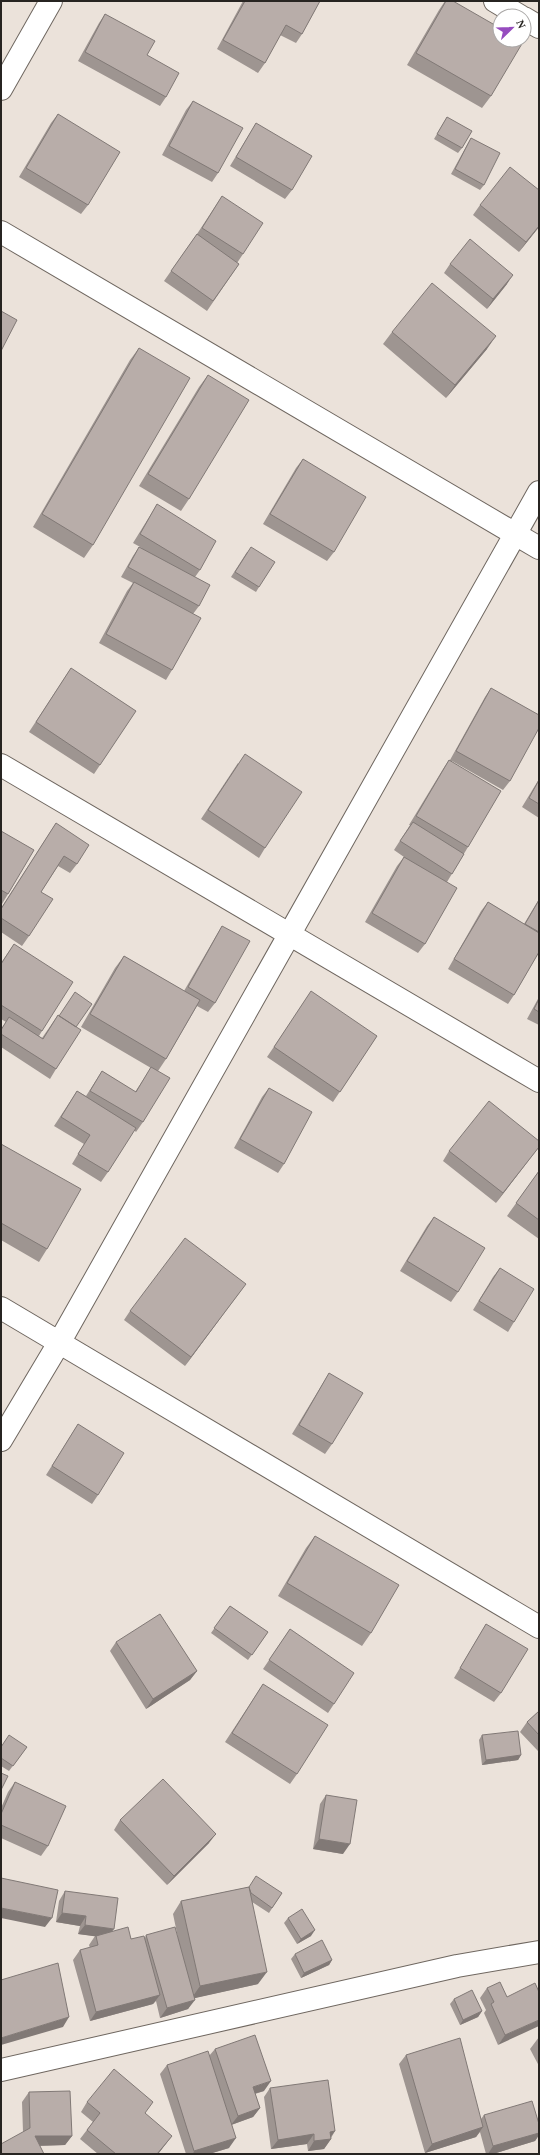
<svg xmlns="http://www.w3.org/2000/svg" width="540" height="2155" viewBox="0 0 540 2155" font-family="'Times New Roman',serif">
	<rect width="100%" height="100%" fill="#ebe2da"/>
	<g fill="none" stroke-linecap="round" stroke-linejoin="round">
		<g stroke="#6f6760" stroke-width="24">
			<path id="street" d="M495,1L520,16
				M524,18L539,27
				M1,89L51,1
				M1,232L539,548
				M1,765L539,1081
				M1,1308L539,1627
				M1,1440L59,1343L539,492
				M1,2070L457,1966L539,1952"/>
		</g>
		<use href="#street" stroke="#fff" stroke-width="22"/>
	</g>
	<path fill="#9e9591" d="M243,1H320L302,34L296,43L280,35L265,63L258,73L217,49Z
		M445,1H453L491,96L482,108L407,65L439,10Z
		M105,14L147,55L166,97L160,106L78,61L99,23Z
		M193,101L218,173L212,182L162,155L186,110Z
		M58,114L88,205L81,214L19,177L51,123Z
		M447,117L462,148L458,153L434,139Z
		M256,123L292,190L285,199L230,166L250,133Z
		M471,138L484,185L480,190L451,174L468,143Z
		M222,196L243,254L237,263L239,264L207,311L164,281L197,234Z
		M480,205L539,227L519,252L473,215Z
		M450,264L507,284L487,309L444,273Z
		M392,332L487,349L446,398L383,344Z
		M139,348L93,545L84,558L33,527L130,360Z
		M208,375L189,499L181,511L139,486L199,387Z
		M303,459L334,552L327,561L263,524L296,468Z
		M157,504L200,570L195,577L199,606L193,614L172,670L166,680L99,643L127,591L133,583L121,577L133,556L139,547L142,548L133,543L151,514Z
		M247,552L259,587L256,592L231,577Z
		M71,668L100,765L94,774L29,732Z
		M491,688L510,781L503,790L452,761L468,847L447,882L425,944L418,953L365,922L397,866L404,857L394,850L410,825H409L443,769L449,760H450L485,697Z
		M238,763L265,848L259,858L201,819Z
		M539,779V818L522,807Z
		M56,823L77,864L70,873L58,866L41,892L29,936L22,946L1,932V908Z
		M1,831L8,894L2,904L1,903Z
		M539,899V952L514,995L508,1004L448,969L481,911L488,902L524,924Z
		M222,926L215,1003L208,1012L197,1006L166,1059L158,1071L143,1122L136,1132L134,1130L108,1172L101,1182L72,1164L84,1144L54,1126L77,1091L86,1096L102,1071L135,1092L151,1068L81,1027L115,968L124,956L184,991L216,936Z
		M14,944L42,1031L39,1036L42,1038L58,1015L76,1027L56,1069L50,1079L1,1047V1029L6,1022L1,1019V963Z
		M539,997V1025L527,1019Z
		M305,1001L377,1036L333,1102L267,1057Z
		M269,1088L284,1164L278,1173L234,1148L262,1097Z
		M1,1144L47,1249L39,1262L1,1240Z
		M539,1147L496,1203L443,1161L449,1151Z
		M539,1171V1239L507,1216Z
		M434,1217L458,1292L451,1302L400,1271L427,1226Z
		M500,1268L514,1322L508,1332L473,1310L493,1277Z
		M239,1293L185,1366L124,1320L130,1311Z
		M329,1373L332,1444L325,1454L292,1434L323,1383Z
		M78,1424L98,1495L92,1504L46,1475Z
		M315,1536L371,1633L362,1646L278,1596L306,1548Z
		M230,1606L268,1632L248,1660L211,1633Z
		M486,1624L501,1693L494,1702L454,1678L480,1634Z
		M290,1629L334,1704L328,1713L263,1669Z
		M116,1642L197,1671L190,1680L146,1709L110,1651Z
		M263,1684L297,1774L290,1784L225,1742Z
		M539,1711V1750L538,1751L520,1732L527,1722Z
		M482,1735L521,1755L518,1760L482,1765L479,1740Z
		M1,1747H27L9,1771L1,1766Z
		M15,1782L48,1846L41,1856L1,1838V1808L8,1792Z
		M326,1795L343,1854L313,1849L320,1804Z
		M120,1820L209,1843L167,1885L114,1830Z
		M249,1887L282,1893L269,1913L252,1902L258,1984L194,1998L188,2009L160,2018L156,2001L153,2004L90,2021L73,1960L80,1950L90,1948L89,1945L95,1936L78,1934L80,1926L56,1922L59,1901L65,1891L112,1931L131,1939L145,1938L146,1935L178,1938L173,1914L181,1901Z
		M288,1918L311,1936L297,1944L284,1923Z
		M295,1954L332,1960L329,1965L301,1978L291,1959Z
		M487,1988L507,1997L539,1992L498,2045L484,2013L486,2010L480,1998Z
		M454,1999L482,2011L478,2017L460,2025L450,2004Z
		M539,2037V2066L530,2049Z
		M215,2049L264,2091L255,2094L260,2108L253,2117L231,2125L229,2148L209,2154H186L160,2074L167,2065L209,2056Z
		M406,2055L481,2119L484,2115L539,2124V2135L535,2141L493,2154H486L480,2132L476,2137L425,2153L399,2064Z
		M270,2088L335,2131L331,2138V2139L324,2149L308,2151L307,2144L271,2149L264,2097Z
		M29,2092L72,2136L65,2145L40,2146L23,2132L22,2102Z
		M87,2102L172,2136L158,2154H98L80,2139L93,2122L81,2112Z"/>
	<path fill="#817976" d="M539,226V227L519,252L526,242Z
		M513,275L507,284L487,309L493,299Z
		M496,336L487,349L446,398L455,385Z
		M539,1147L535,1152L496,1203L503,1193Z
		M246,1284L239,1293L185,1366L191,1357Z
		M197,1671L190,1680L146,1709L153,1699Z
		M521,1755L518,1760L482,1765L486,1760Z
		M216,1834L209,1843L167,1885L174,1876Z
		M319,1839L350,1844L343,1854L313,1849Z
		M1,1908L52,1918L45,1927L1,1918Z
		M62,1913L86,1916L80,1926L56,1922Z
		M85,1925L114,1929L107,1938L78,1934Z
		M315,1930L311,1936L297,1944L301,1939Z
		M332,1960L329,1965L301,1978L304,1973Z
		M267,1972L258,1984L191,1999L200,1986Z
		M160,1995L153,2004L90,2021L96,2012Z
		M195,2000L188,2009L160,2018L167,2008Z
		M482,2011L478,2017L460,2025L463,2020Z
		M69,2017L63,2027L1,2045V2038Z
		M539,2020V2026L498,2045L505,2035Z
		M271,2081L264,2091L246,2096L253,2087Z
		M260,2108L253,2117L231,2125L238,2116Z
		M483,2127L476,2137L425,2153L432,2144Z
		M335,2131L329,2139H331L324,2149L308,2151L314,2141L330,2132Z
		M539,2133V2135L535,2141L493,2154H488L493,2146Z
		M314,2134L307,2144L271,2149L278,2140Z
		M35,2136H72L65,2145L28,2146Z
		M172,2136L158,2154H157Z
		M236,2138L229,2148L209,2154H193L194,2151Z"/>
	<path fill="#b8ada9" stroke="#817976" d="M245,1H320L302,34L286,25L265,63L223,40Z
		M446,1H453L500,28V40H520L523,42L491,96L416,53Z
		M105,14L155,41L147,55L179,73L166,97L85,52Z
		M193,101L243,128L218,173L169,146Z
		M58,114L120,152L88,205L26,168Z
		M447,117L472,131L462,148L437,134Z
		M256,123L312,156L292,190L236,157Z
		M471,138L500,153L484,185L455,169Z
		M510,167L539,190V226L526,242L480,205Z
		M222,196L263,223L243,254L202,228Z
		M197,234L239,264L213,301L171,271Z
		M470,239L513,275L493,299L450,264Z
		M432,283L496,336L455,385L392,332Z
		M1,311L17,320L1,351Z
		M139,348L190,378L93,545L42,514Z
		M208,375L249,400L189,499L148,474Z
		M303,459L366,497L334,552L270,514Z
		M157,504L216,541L200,570L140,534Z
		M139,547L210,585L199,606L128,567Z
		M251,547L275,562L259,587L235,572Z
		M134,582L201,618L172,670L106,634Z
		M71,668L136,711L100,765L36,722Z
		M491,688L539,715V728L510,781L456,751Z
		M245,754L302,792L265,848L208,810Z
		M449,760L501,791L468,847L416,816Z
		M539,780V804L529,798Z
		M413,822L464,854L452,874L400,841Z
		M56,823L89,845L77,864L64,856L41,892L53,899L29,936L1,918V909Z
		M1,831L34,850L8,894L1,890Z
		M404,857L457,888L425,944L372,913Z
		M539,900V932L525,924Z
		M488,902L539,933V952L514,995L454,959Z
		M222,926L250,941L215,1003L188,987Z
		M14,944L73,982L42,1031L1,1005V964Z
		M124,956L200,1000L166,1059L90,1014Z
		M311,991L377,1036L340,1092L274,1047Z
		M75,992L92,1004L76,1027L59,1016Z
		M539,999V1012L534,1009Z
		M58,1015L81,1030L56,1069L1,1034V1030L9,1017L43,1039Z
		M151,1067L170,1078L143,1122L90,1091L102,1071L136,1092Z
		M269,1088L312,1112L284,1164L240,1139Z
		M77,1091L136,1128L108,1172L78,1154L90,1135L61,1117Z
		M489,1101L539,1141V1147L503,1193L449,1151Z
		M1,1144L81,1189L47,1249L1,1223Z
		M539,1171V1220L516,1203Z
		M434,1217L485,1248L458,1292L407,1261Z
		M185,1238L246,1284L191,1357L130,1311Z
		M500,1268L534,1289L514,1322L479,1301Z
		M329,1373L363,1393L332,1444L299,1425Z
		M78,1424L124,1453L98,1495L52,1466Z
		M315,1536L399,1585L371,1633L287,1583Z
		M230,1606L268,1632L252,1655L214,1628Z
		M160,1614L197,1671L153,1699L116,1642Z
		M486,1624L528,1649L501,1693L460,1668Z
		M290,1629L354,1673L334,1704L269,1660Z
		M263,1684L328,1725L297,1774L232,1733Z
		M539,1711V1735L527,1722Z
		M518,1731L521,1755L486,1760L482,1735Z
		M9,1735L27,1747L13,1766L1,1758V1747Z
		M1,1773L8,1776L1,1790Z
		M163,1779L216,1834L174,1876L120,1820Z
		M15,1782L66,1806L48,1846L1,1825V1814Z
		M326,1795L357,1800L350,1844L319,1839Z
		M256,1876L282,1893L272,1908L251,1893L249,1887Z
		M1,1878L58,1890L52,1918L1,1908Z
		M249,1887L267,1972L200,1986L181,1901Z
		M65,1891L118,1898L114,1929L85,1925L86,1916L62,1913Z
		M302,1909L315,1930L301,1939L288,1918Z
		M128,1927L131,1939L144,1936L160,1995L96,2012L80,1950L98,1945L96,1936Z
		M175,1927L195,2000L167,2008L146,1935Z
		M322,1940L332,1960L304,1973L295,1954Z
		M58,1963L69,2017L1,2038V1980Z
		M500,1982L507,1997L535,1983L539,1992V2020L505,2035L491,2004L494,2002L487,1988Z
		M472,1990L482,2011L463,2020L454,1999Z
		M255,2035L271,2081L253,2087L260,2108L238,2116L215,2049Z
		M460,2038L483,2127L432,2144L406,2055Z
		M208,2051L236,2138L194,2151L167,2065Z
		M114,2069L153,2102L145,2113L172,2136L157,2154H116L87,2130L100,2113L87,2102Z
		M328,2080L335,2131L330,2132L331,2139L314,2141V2134L278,2140L270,2088Z
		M70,2091L72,2136H35L44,2154H1V2144L30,2128L29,2092Z
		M532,2101L539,2124V2133L493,2146L484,2115Z"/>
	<rect width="540" height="2155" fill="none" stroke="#272421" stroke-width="4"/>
	<g transform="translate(512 28) rotate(67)"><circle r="19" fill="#ffffff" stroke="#a9a7a6"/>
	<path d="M0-3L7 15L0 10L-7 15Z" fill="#964cbf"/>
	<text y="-6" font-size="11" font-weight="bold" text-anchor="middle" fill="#272421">N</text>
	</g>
</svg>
